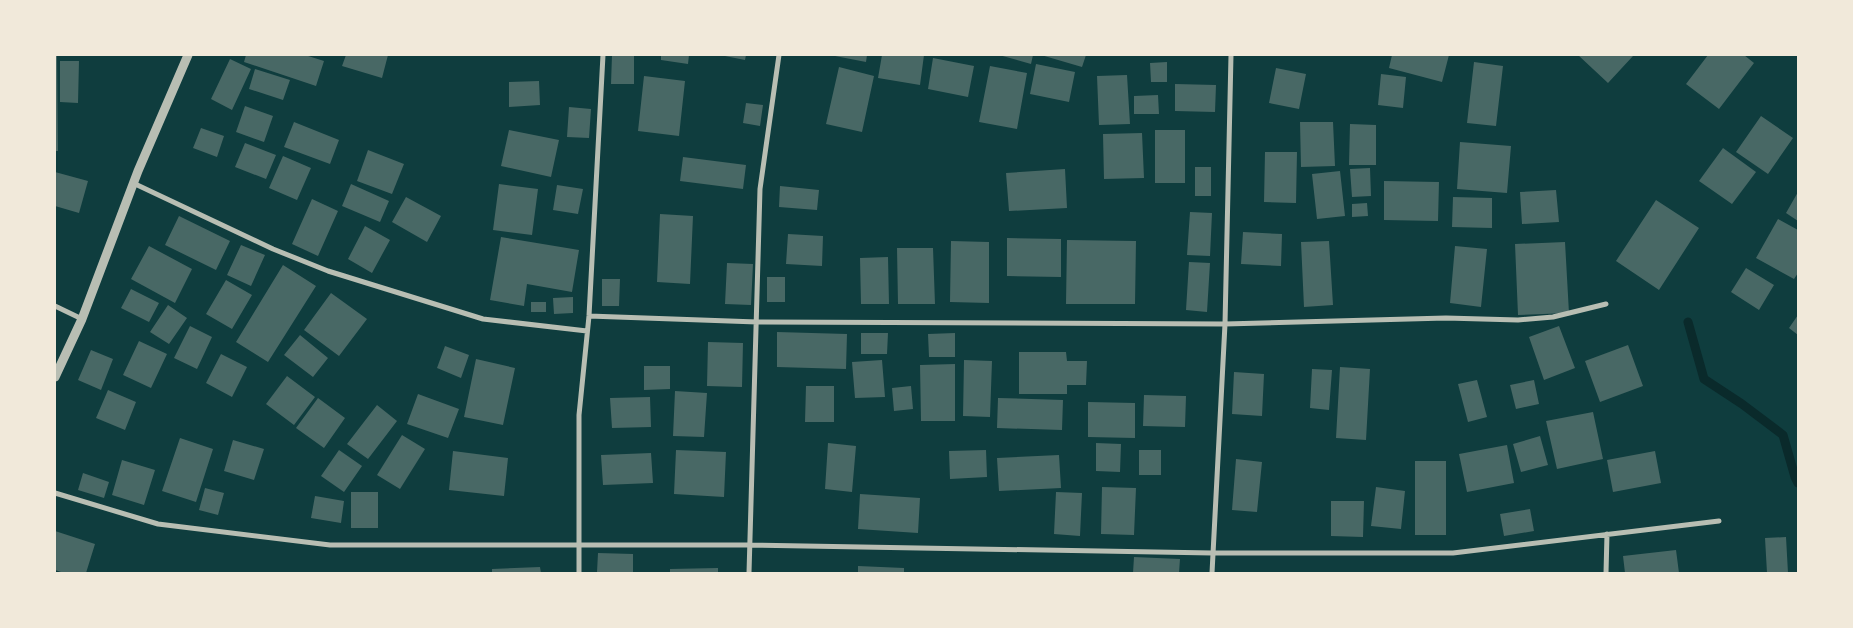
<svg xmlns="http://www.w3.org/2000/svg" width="1853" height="628" viewBox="0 0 1853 628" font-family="'Public Sans',sans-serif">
	<rect width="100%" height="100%" fill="#0f3d3e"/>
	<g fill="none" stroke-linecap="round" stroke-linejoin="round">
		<path stroke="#0a2a2b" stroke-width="9" d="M1688,322L1704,379L1742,404L1783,435L1795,477L1798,483"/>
	</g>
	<path fill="#486865" d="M55,55H57L58,151H55Z
		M246,55H305L324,61L316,86L244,62Z
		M346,55H388L382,78L342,66Z
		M612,55H634V84H611Z
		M661,55H689L688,64L661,60Z
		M720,55H746L745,60Z
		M830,55H867L866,62Z
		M882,55H924L920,85L878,78Z
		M999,55H1033L1031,64Z
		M1041,55H1086L1082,67Z
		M1392,55H1449L1442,82L1389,68Z
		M1578,55H1632L1633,56L1608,83Z
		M1708,55H1744L1754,63L1719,109L1686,84Z
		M933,58L974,66L968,97L928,89Z
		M230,59L251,69L232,110L211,99Z
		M60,61H79L78,103L60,102Z
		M1167,62V82H1151L1150,63Z
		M1474,62L1503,66L1496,126L1467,123Z
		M1036,64L1075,72L1069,102L1030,94Z
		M990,66L1027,73L1017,129L979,122Z
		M839,67L874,76L862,132L826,124Z
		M1276,68L1306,74L1299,109L1269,103Z
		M255,69L290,80L283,100L249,89Z
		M1381,74L1406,77L1403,108L1378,105Z
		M1127,75L1130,124L1099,125L1097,76Z
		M644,76L685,81L679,136L638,131Z
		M539,81L540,105L509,107V82Z
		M1175,84L1216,85L1215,112L1175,111Z
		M1158,95L1159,114H1134V96Z
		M746,103L763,105L760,126L743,123Z
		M245,106L273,116L264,142L236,132Z
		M569,107L591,109L589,138L567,137Z
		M1761,116L1793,138L1768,174L1736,152Z
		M294,122L339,140L330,164L284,147Z
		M1300,122H1333L1335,166L1301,167Z
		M1350,124L1376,125V165H1349Z
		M201,128L224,136L217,157L193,148Z
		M509,130L559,140L551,177L501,166Z
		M1155,130H1185V183H1155Z
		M1142,133L1144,178L1104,179L1103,134Z
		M1460,142L1511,146L1507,193L1457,189Z
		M245,143L276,155L266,179L235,167Z
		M1723,148L1756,172L1732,204L1699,181Z
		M368,150L404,164L392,194L357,181Z
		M1265,152H1297L1296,203L1264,202Z
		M283,156L311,168L297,200L269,188Z
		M683,157L746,165L743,189L680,181Z
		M1195,167H1211V196H1195Z
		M1370,168L1371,196L1352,197L1350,169Z
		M1065,169L1067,208L1009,211L1006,173Z
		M1340,171L1345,216L1317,219L1312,174Z
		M55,172L88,181L79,213L55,206Z
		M1384,181L1439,182L1438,221L1384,220Z
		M351,184L389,201L380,222L342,206Z
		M499,184L538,189L532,235L493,230Z
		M557,185L583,189L578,214L553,210Z
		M780,186L819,190L817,210L779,207Z
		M1556,190L1559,222L1522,224L1520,192Z
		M1798,192V221L1786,213Z
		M406,197L441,216L427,242L392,222Z
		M1453,197L1492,198V228L1452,227Z
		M312,199L338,211L318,256L292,244Z
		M1656,200L1699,228L1659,290L1616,261Z
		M1367,203L1368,216L1352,217V204Z
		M1190,212L1212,213L1210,256L1187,255Z
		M660,214L693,216L690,284L657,282Z
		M179,216L230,241L216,270L165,245Z
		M1778,219L1798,230V273L1794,279L1756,258Z
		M365,226L390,240L372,273L348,259Z
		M1243,232L1282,234L1281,266L1241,264Z
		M788,234L823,236L822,266L786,264Z
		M501,237L579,250L572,292L527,284L524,306L490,300Z
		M1007,238L1061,239V277L1007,276Z
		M1067,240L1136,241L1135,304H1066Z
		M951,241L989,242V303L950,302Z
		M1329,241L1333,305L1304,307L1301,242Z
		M1565,242L1569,313L1518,315L1515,244Z
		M241,245L265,255L251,286L227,275Z
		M149,246L192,269L175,303L131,279Z
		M1455,246L1487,249L1481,307L1450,303Z
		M897,248H933L935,304H898Z
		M888,257L889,304H861L860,258Z
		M1189,262L1210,263L1207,312L1186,310Z
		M727,263L753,264L751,305L725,304Z
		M283,265L316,286L268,362L236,342Z
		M1746,268L1774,285L1759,310L1731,292Z
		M767,277H785V302H767Z
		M602,279H620L619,306H602Z
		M226,280L252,295L232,329L206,314Z
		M131,289L159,303L149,322L121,308Z
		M331,293L367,319L339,356L304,330Z
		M573,297V313L554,314L553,298Z
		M531,302H546V312H531Z
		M168,305L187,318L169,344L150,332Z
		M1798,315V335L1789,328Z
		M190,326L212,337L197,369L174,358Z
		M1559,326L1575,368L1544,380L1529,337Z
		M777,332L847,334L846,369L777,367Z
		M861,333H888L887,354H861Z
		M955,333V357H929L928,334Z
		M300,335L328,358L313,377L284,355Z
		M139,341L167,354L151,388L123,375Z
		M708,342L743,343L742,387L707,386Z
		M1628,345L1643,386L1600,402L1585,361Z
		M445,346L469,355L461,378L437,368Z
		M91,350L113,359L101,390L78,380Z
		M1019,352H1066L1067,361H1087L1086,385H1067V394H1019Z
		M221,354L247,367L232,397L206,383Z
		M476,359L515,368L503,425L464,417Z
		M882,360L885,397L855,398L852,362Z
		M964,360L992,361L990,417L963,416Z
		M955,364V421H921L920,365Z
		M644,366H670V389L644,390Z
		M1340,367L1370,369L1366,440L1336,438Z
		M1312,369L1332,370L1329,410L1310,408Z
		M1234,372L1264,374L1262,416L1232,414Z
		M287,376L315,397L294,425L266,404Z
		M1477,380L1487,417L1468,422L1458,384Z
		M1534,380L1539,404L1516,409L1510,385Z
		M806,386H834V422H805Z
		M911,386L913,409L894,411L892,388Z
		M108,390L136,402L125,430L96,418Z
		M675,391L707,393L704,437L673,436Z
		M418,394L459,409L448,438L407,424Z
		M1144,395L1186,396L1185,427L1143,426Z
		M650,397L651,427L612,428L610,398Z
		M318,398L345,418L324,448L296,428Z
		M998,398L1063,400L1062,430L997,428Z
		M1088,402L1135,403V438L1088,437Z
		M377,405L397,421L368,459L347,444Z
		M1593,412L1603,459L1557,469L1546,421Z
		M402,435L425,449L400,489L377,475Z
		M1540,436L1548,465L1521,472L1513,444Z
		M180,438L213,449L196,502L162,491Z
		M233,440L264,449L254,480L224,471Z
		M828,443L856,446L852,492L825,489Z
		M1096,443L1121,444L1120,472L1096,471Z
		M1507,445L1514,483L1467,492L1459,454Z
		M339,450L362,466L344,492L321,476Z
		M676,450L726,452L724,497L674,494Z
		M986,450L987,477L950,479L949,451Z
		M1139,450H1161V475H1139Z
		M453,451L508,458L504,496L449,490Z
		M1655,451L1661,483L1613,492L1607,460Z
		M651,453L653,483L603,485L601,455Z
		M1059,455L1061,488L999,491L997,458Z
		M1236,459L1262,462L1257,512L1232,510Z
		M122,460L155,470L144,505L112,495Z
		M1415,461H1446V535H1415Z
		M83,473L109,482L104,498L78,490Z
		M1102,487L1136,488L1134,535L1101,534Z
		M1376,487L1405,491L1401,529L1371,526Z
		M205,488L224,493L218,515L199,510Z
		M351,492H378V528H351Z
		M1056,492L1082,493L1080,536L1054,534Z
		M860,494L920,498L918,533L858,529Z
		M315,496L344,501L341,523L311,518Z
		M1331,501H1364L1363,537L1331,536Z
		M1530,509L1534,531L1504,536L1500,514Z
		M55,531L95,544L86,573H64L55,570Z
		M1786,537L1788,573H1767L1765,538Z
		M1676,550L1679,573H1625L1623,556Z
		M598,553L633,554V573L597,572Z
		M1134,557L1180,559L1179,573H1133Z
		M858,566L904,568V573H858Z
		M540,567L541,573H492V569Z
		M718,568V573H670V569Z"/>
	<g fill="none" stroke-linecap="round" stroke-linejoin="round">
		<path stroke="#b8beb3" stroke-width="5" d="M133,183L273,249L328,271L483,319L587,331
			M55,306L82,319
			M589,316L757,322L1225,324L1446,318L1518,320L1553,317L1606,304
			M55,493L158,524L330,545H750L1212,553H1453L1719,521
			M579,573V415L589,316L603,55
			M749,573L760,189L779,55
			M1212,573L1225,324L1231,55
			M1606,573L1607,534"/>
		<path stroke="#b8beb3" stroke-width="9" d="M55,377L82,319L138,171L188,55"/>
	</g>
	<rect width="1853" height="628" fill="none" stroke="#f1e9da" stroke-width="112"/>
</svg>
